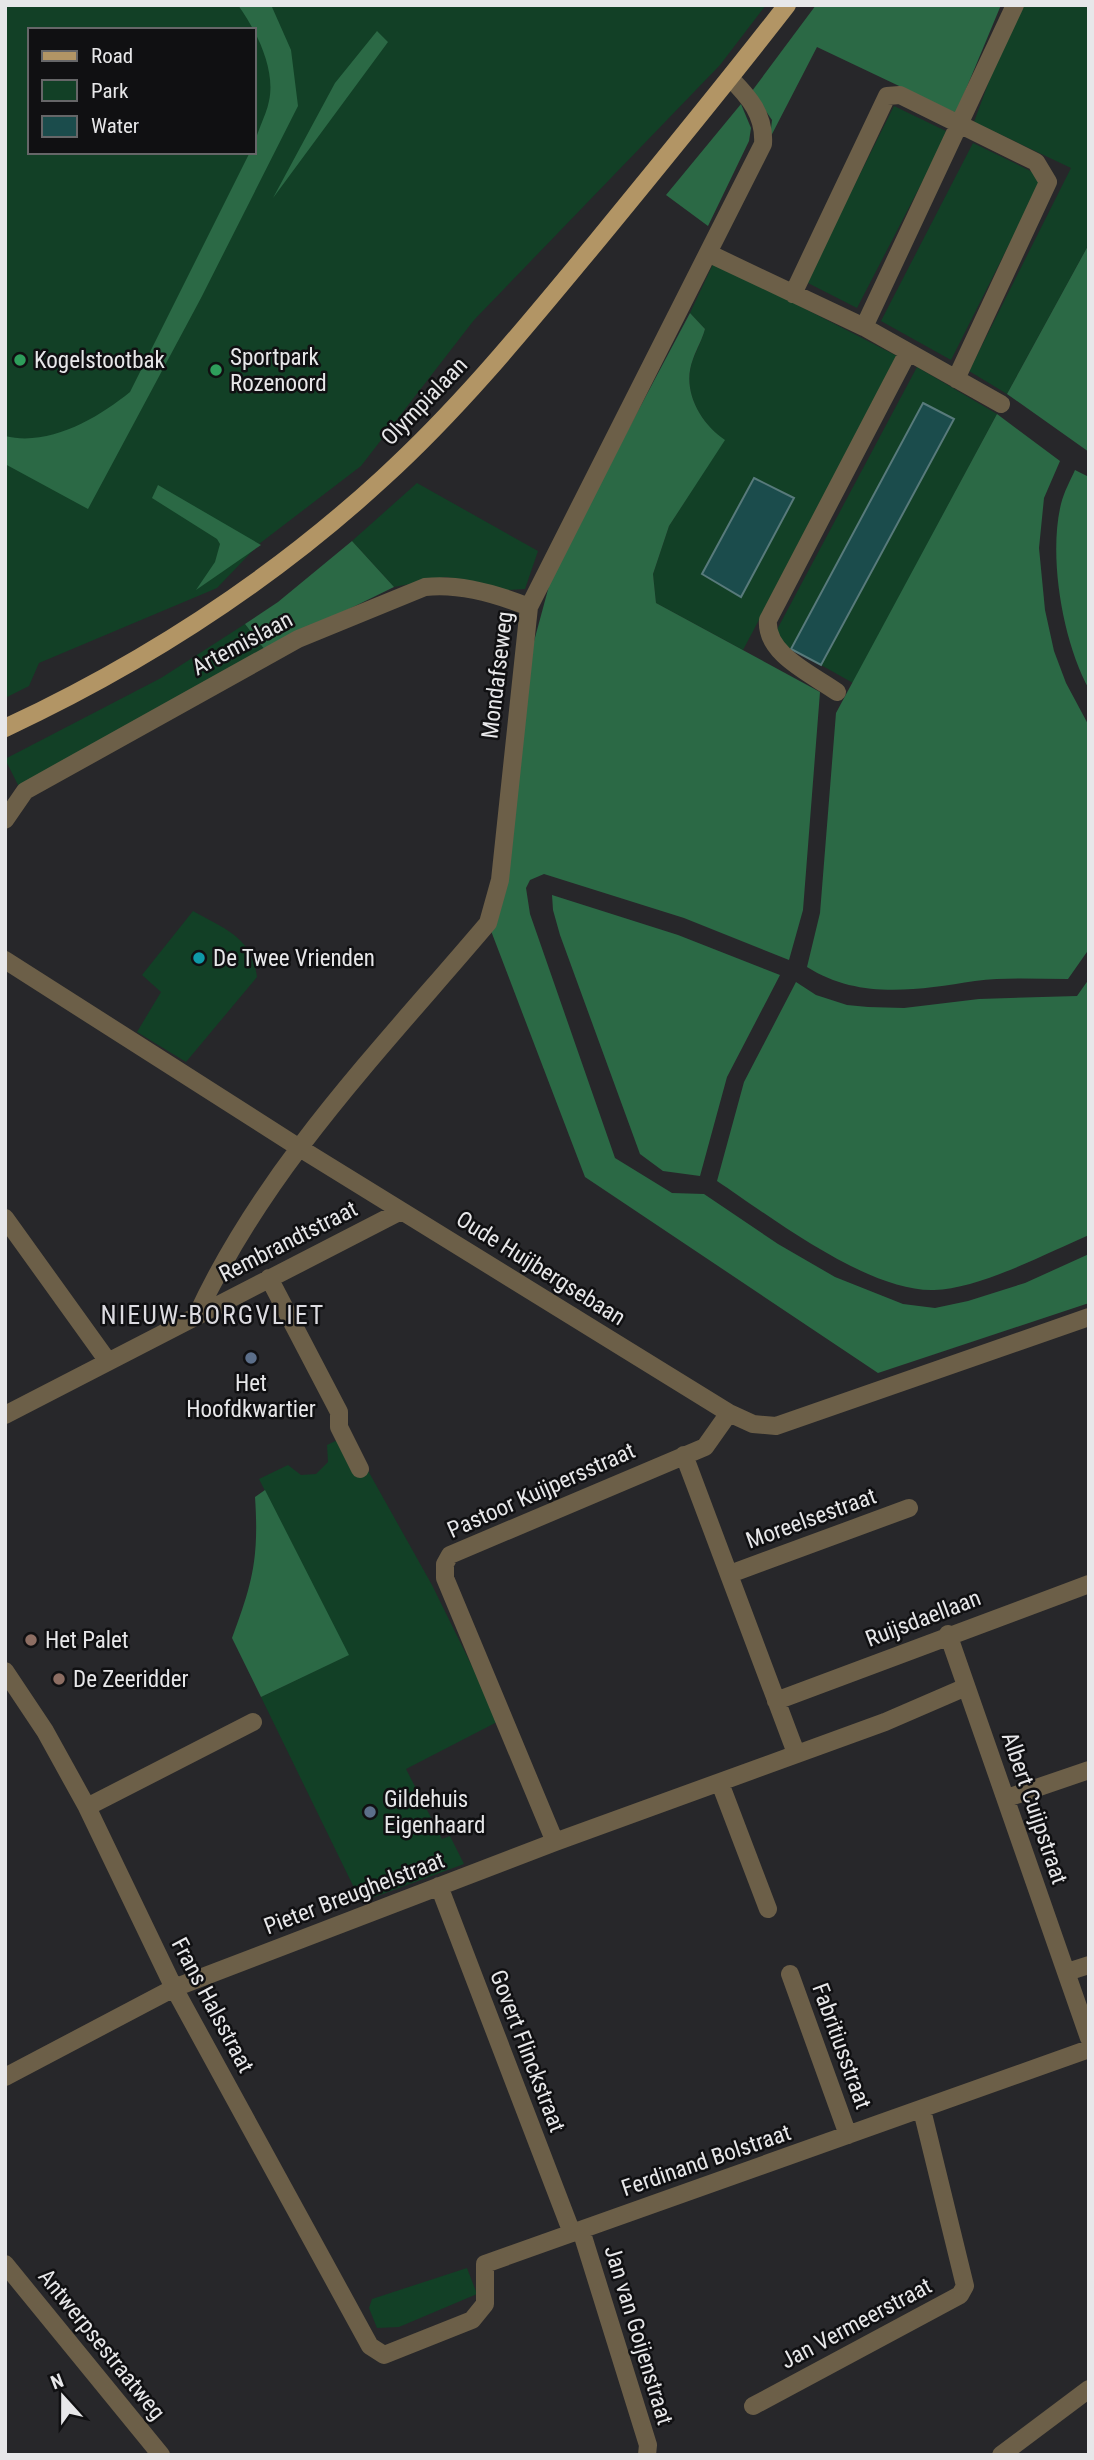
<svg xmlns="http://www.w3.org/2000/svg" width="1094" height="2460" viewBox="0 0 1094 2460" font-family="'Roboto Condensed',sans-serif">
	<rect width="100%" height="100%" fill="#27272a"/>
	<path fill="#124026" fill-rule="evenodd" d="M5,5H766L720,65L474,320L361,466L259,544L217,588L39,663L29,686L5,698ZM30,30H254V152H30Z
		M1017,5H1089V244L1007,394L969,371L1071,168L974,122Z
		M894,106L948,132L857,308L806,282Z
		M973,143L1043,177L951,360L881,321Z
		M714,262L899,357L743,650L656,603L653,574L669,526L724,440C700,423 681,390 693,359C697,349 702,340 705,329L690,313Z
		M917,367L997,414L853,683L821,665L953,419L923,404L791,649L772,639Z
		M417,483L538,551L525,589L507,590L446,577L394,587L352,541Z
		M245,624L265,650L19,787L5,759L161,678Z
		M193,911C226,930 251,936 257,977L186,1062L137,1032L161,992L142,975Z
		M348,1435L432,1585L499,1721L406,1769L442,1839L450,1836L464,1864L361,1902L261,1697L348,1655L259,1479L288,1465L301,1475L316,1474L328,1462L327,1445Z
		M467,2268L477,2294L399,2327L377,2328L369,2308L372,2299Z"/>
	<path fill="#2b6945" d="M238,5L272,7L291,50L298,106L201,298L88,509L5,464V436C49,447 98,418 130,392L250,152H254C254,134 266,118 269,101C276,69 256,30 238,5Z
		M816,5H1001L956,113L817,47L770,138L772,120L752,91Z
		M377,31L388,42L273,198L335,83Z
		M741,104L751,128L749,141L708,226L666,195Z
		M1089,244V452L1007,394Z
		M690,313L705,329C702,340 697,348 693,359C681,390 700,423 725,440L669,526L653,574L656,603L820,692L803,910L789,960L684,918L544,874L530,880L526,888L530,914L615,1158L672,1193L704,1194L778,1244L835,1277L903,1304L935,1308L968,1301L1025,1283L1089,1254V1303L878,1373L585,1177L488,923L533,645L553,571Z
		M997,414L1060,461L1044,498L1039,548L1045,610L1054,651L1066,683L1089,726V949L1068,979C1037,979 1006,977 975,981C917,990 859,1000 807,967L820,913L836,713Z
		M1075,470L1089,477V689C1063,642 1048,557 1061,504C1064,492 1070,481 1075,470Z
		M158,485L261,545L196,590L215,562L220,544L217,539L152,498Z
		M352,541L394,587L265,650L245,624L278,602Z
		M552,895L678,935L780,975L727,1077L700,1176L663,1171L640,1154L560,935L553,910Z
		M1089,979V1235C1047,1253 979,1289 934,1290C868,1292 771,1217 717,1181L744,1082L796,982L816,995L847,1005L868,1007L904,1008L979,999L1077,996Z
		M265,1490L349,1655L261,1697L232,1638C253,1582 259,1557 255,1497Z"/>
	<path fill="#1b4c4c" stroke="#587a7b" stroke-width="2" d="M923,403L954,419L821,665L791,649Z
		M754,478L794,498L741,597L702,574Z"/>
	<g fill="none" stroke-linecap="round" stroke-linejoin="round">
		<path stroke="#6c5f48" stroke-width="18" d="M710,254L864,327L1001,404
			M793,294L887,96L900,95L1036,162L1048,182L956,379
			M864,327L1015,5
			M837,692C812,674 765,654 768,620L908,352
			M5,820L25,791L298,639L425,587C459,583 497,594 529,607
			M5,960L298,1147L729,1413L753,1424L776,1426L1089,1317
			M5,1218L107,1360
			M269,1278L339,1412V1427L360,1469
			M197,1315C265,1167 383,1047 488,923L500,880L529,607L763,144C765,115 749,97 730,78
			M5,1415L401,1211
			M684,1455L796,1753
			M730,1574L909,1508
			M948,1634L1089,2038
			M5,1671L45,1731L87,1807L174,1988L370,2346L384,2355L472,2320L485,2304V2264L1089,2049
			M776,1701L1089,1584
			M720,1783L768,1909
			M1007,1798L1089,1770
			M87,1807L253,1722
			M555,1842L445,1578V1564L450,1555L705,1447L729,1413
			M439,1886L572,2233
			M1067,1972L1089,1965
			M790,1974L848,2135
			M5,2077L174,1988L555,1842L885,1722L966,1687
			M581,2230L648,2445L647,2455
			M5,2264L161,2455
			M753,2406L960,2295L965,2286L922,2110
			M1001,2455L1089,2389"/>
		<path stroke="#b29565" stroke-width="18" d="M5,728C142,664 271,581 383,478C462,406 529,323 597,241C661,163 725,85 787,5"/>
	</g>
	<g fill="#2e9e5b" stroke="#101012" stroke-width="2.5">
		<circle cx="20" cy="360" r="7"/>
		<circle cx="216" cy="370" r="7"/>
	</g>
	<circle fill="#0f9aa8" stroke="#101012" stroke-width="2.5" cx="199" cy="958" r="7"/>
	<g fill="#5c6f8a" stroke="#101012" stroke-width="2.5">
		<circle cx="251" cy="1358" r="7"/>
		<circle cx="370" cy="1812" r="7"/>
	</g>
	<g fill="#8d6e63" stroke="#101012" stroke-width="2.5">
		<circle cx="31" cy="1640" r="7"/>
		<circle cx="59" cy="1679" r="7"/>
	</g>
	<g text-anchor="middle" stroke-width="5" stroke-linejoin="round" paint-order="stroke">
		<g font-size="23" fill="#e7e7e9" stroke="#101012" text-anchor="start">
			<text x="230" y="365">Sportpark<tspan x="230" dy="26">Rozenoord</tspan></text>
			<text x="34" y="368">Kogelstootbak</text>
			<text x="213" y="966">De Twee Vrienden</text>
			<text x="251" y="1391" text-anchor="middle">Het<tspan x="251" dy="26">Hoofdkwartier</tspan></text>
			<text x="45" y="1648">Het Palet</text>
			<text x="73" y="1687">De Zeeridder</text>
			<text x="384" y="1807">Gildehuis<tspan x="384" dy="26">Eigenhaard</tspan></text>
		</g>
		<g font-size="23" fill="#e7e7e9" stroke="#101012">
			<text transform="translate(424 401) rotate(-46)" y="8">Olympialaan</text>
			<text transform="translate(242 643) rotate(-28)" y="8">Artemislaan</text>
			<text transform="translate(497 675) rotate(-83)" y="8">Mondafseweg</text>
			<text transform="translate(288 1241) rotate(-27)" y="8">Rembrandtstraat</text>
			<text transform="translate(541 1268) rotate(32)" y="8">Oude Huijbergsebaan</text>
			<text transform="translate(541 1490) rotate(-24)" y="8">Pastoor Kuijpersstraat</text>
			<text transform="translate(811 1518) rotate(-20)" y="8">Moreelsestraat</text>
			<text transform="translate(923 1618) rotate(-21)" y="8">Ruijsdaellaan</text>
			<text transform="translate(1035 1808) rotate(71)" y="8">Albert Cuijpstraat</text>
			<text transform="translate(354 1893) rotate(-21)" y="8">Pieter Breughelstraat</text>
			<text transform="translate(213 2005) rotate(62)" y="8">Frans Halsstraat</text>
			<text transform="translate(842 2046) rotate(70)" y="8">Fabritiusstraat</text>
			<text transform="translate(528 2051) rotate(69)" y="8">Govert Flinckstraat</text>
			<text transform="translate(706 2160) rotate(-19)" y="8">Ferdinand Bolstraat</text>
			<text transform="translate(856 2323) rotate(-28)" y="8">Jan Vermeerstraat</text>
			<text transform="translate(639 2335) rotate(73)" y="8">Jan van Goijenstraat</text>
			<text transform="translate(102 2344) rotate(51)" y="8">Antwerpsestraatweg</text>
		</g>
		<g font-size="26" letter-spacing="2" fill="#dcdbe0" stroke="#101012">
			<text x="213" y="1324">NIEUW-BORGVLIET</text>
		</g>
	</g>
	<rect width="1094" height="2460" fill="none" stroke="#e7e7e9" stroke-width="14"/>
	<rect x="28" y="28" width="228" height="126" fill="#101012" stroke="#666668" stroke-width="2"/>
	<rect x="42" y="51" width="35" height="10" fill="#b29565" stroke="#666668" stroke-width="2"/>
	<text x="91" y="63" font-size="21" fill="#e7e7e9">Road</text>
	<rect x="42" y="80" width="35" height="21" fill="#124026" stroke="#666668" stroke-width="2"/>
	<text x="91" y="98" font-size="21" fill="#e7e7e9">Park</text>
	<rect x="42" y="116" width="35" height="21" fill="#1b4c4c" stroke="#666668" stroke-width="2"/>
	<text x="91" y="133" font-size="21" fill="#e7e7e9">Water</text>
	<g transform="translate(63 2397) rotate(339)" stroke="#101012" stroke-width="5" paint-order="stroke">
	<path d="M0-5L12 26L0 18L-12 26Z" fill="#e7e7e9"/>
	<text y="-10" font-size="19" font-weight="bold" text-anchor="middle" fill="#e7e7e9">N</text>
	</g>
</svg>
